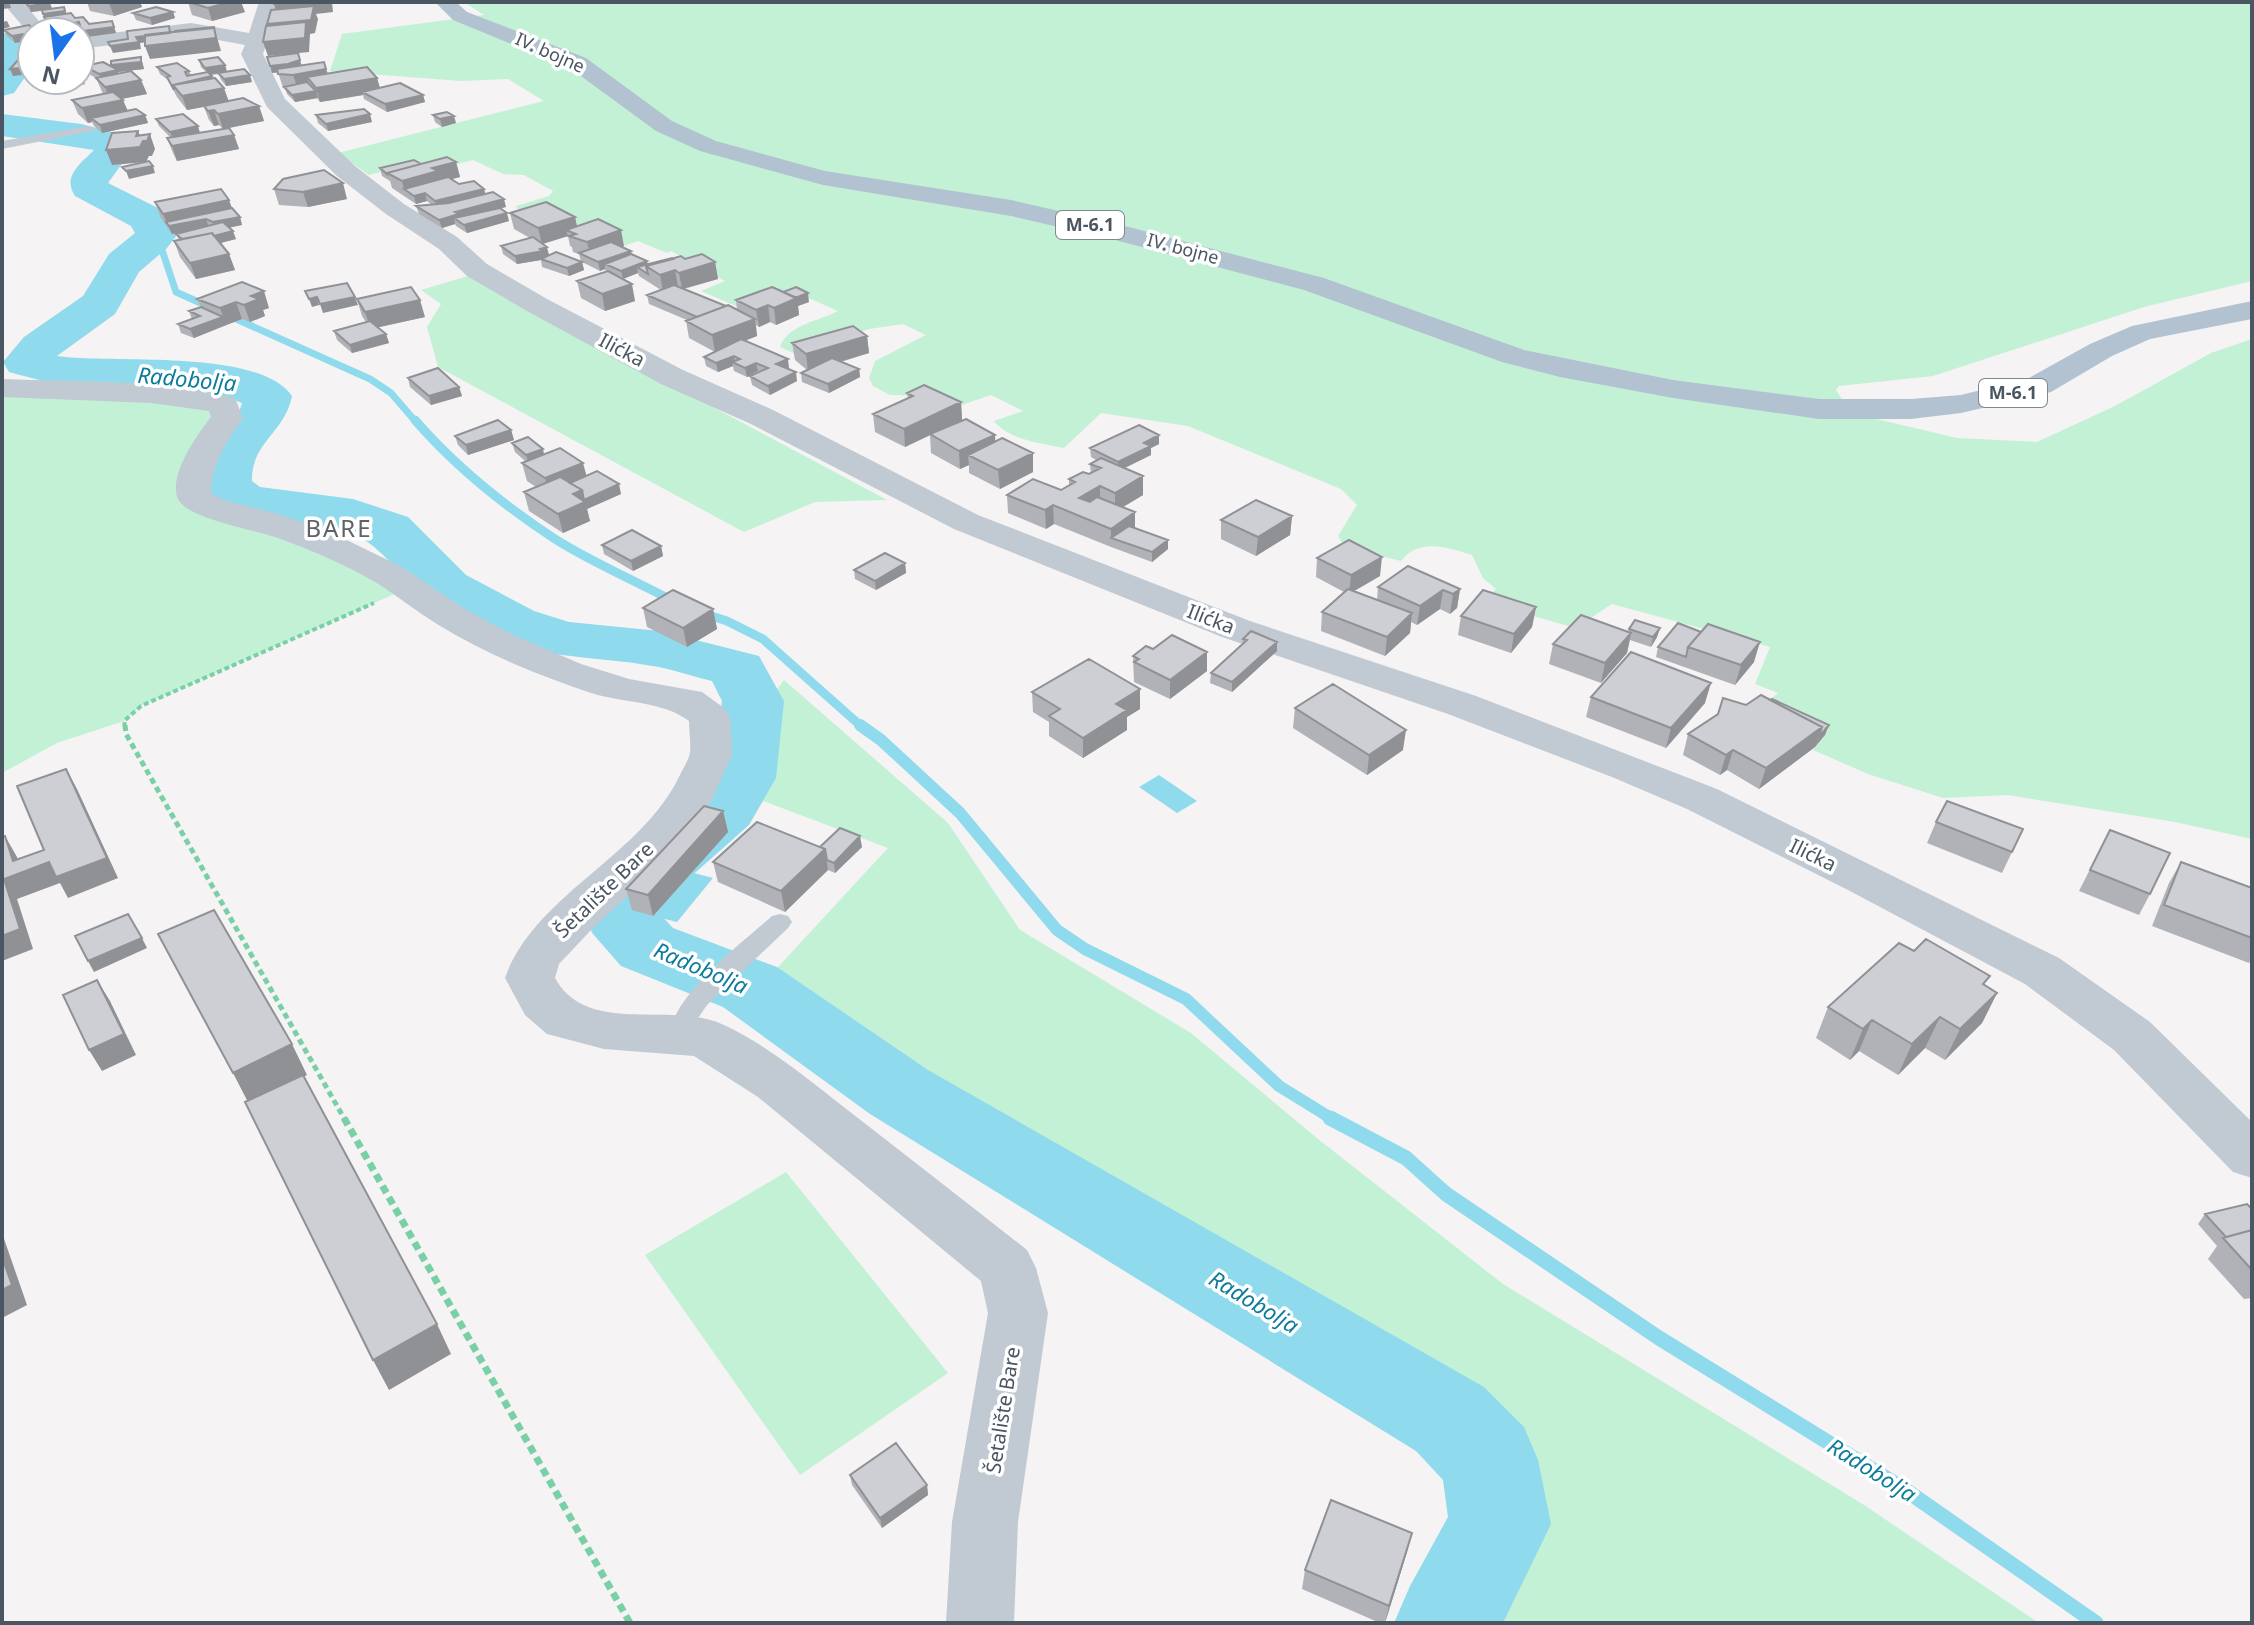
<svg xmlns="http://www.w3.org/2000/svg" width="2254" height="1625" viewBox="0 0 2254 1625" font-family="'Noto Sans',sans-serif">
	<rect width="100%" height="100%" fill="#f5f3f3"/>
	<path fill="#c3f1d5" d="M464,2H2252V281L2144,307L1933,376L1839,386L1836,390L1851,413L1957,438L2037,442L2115,406L2211,353L2252,339V839L2175,822L2008,795L1943,798L1868,774L1813,750L1825,736L1762,705L1778,693L1755,684L1770,647L1612,604L1575,628L1482,601L1496,589L1483,578L1472,555C1449,548 1419,537 1401,561L1345,547L1338,536L1357,505L1341,489L1188,426L1101,413L1064,448C1043,444 1009,440 994,421L1023,411L991,395L956,407L934,396L890,395L873,386L869,378L875,361L926,335L903,324L869,329L793,353L780,347C788,324 820,321 838,311L795,292L745,310L701,291L725,281L671,251L667,253L638,241L624,246L590,230L521,216L516,206L549,196L553,191L524,175L503,174L473,160L429,171L400,167L369,175L338,153L544,101L508,79L461,81L330,71L342,34L484,15Z
		M468,276L887,500L815,502L744,532L438,367L427,327L441,304L421,290Z
		M2,388L224,405L194,497L408,588L141,706L124,721L57,743L2,773Z
		M784,680L948,823L1020,930L1191,1033L1318,1139L1503,1284L1864,1505L2039,1623H1488L1529,1546L1519,1465L1442,1393L767,979L888,848L750,796L765,706Z
		M786,1172L948,1373L800,1475L645,1255Z"/>
	<path fill="#90daee" d="M1159,775L1197,801L1177,813L1139,787Z
		M690,872L713,878L677,922L653,916Z"/>
	<g fill="none" stroke-linecap="round" stroke-linejoin="round">
		<path stroke="#90daee" stroke-width="7" d="M152,241L162,250L176,292L370,379L391,393L416,422"/>
		<path stroke="#90daee" stroke-width="9" d="M415,420C455,466 503,505 555,539C593,563 636,581 675,602
			M702,613L727,621L763,639L862,727"/>
		<path stroke="#90daee" stroke-width="12" d="M860,725L881,740L960,813L1057,930L1085,949L1186,999L1279,1086L1334,1120"/>
		<path stroke="#90daee" stroke-width="15" d="M1330,1118L1406,1158L1446,1194L1659,1338L1907,1491L2096,1623"/>
		<path fill="#90daee" fill-rule="evenodd" d="M2,32L32,44V67L14,93L2,96Z
			M2,114L81,124L124,135L132,150L108,183L160,209L177,235L167,248L139,272L115,314L57,356C112,364 259,348 292,396C285,433 251,442 252,481L260,487L353,499L408,517L466,575L534,611L569,622L660,631L759,656L784,701L776,778L749,825L661,903L657,911L673,928L777,967L928,1070L1484,1387L1524,1427L1538,1460L1551,1524L1503,1623H1394L1410,1586L1448,1517L1443,1480L1416,1451L870,1114L723,1007L621,966L593,934L583,916L606,872L700,794L710,778L722,701L712,681C695,677 677,671 659,667C603,656 545,660 492,636C473,628 438,610 423,597C397,573 380,542 345,531C311,520 211,529 200,486C189,446 236,430 242,403C194,382 140,391 89,388C61,387 36,379 9,372L3,362L24,337L83,296L109,254L135,233L131,226L75,196C62,177 80,164 94,150L2,136Z"/>
		<path stroke="#7ad0a6" stroke-width="4" stroke-dasharray="5 3" stroke-linecap="butt" d="M125,727L124,721L141,706L374,603"/>
		<path stroke="#7ad0a6" stroke-width="5" stroke-dasharray="6 4" stroke-linecap="butt" d="M125,725L126,734L345,1120"/>
		<path stroke="#7ad0a6" stroke-width="7" stroke-dasharray="8 5" stroke-linecap="butt" d="M344,1118L630,1623"/>
		<path fill="#c1cad2" fill-rule="evenodd" d="M89,126L95,129L93,131L2,149V141Z
			M780,914L788,916L792,922L788,928L707,1005L698,1018L692,1042L683,1045L674,1042C655,1008 748,938 772,916Z"/>
		<path fill="#c1cad2" fill-rule="evenodd" d="M2,2H23L48,32H32L31,36Z
			M259,2H279L263,54L285,99L355,166L404,204L457,237L487,264L547,299L683,370L773,410L978,515L1250,621L1476,696L1717,789L2059,958L2150,1022L2252,1122V1178L2233,1172L2114,1050L2025,984L1848,890L1687,809L1612,777L1448,714L1222,637L954,529L751,424L661,384L527,311L467,276L439,249L386,214L337,176L267,107L241,54L245,45L191,35L80,49V37L191,23L249,33Z
			M2,379C80,382 159,379 235,398L243,418C226,442 212,463 211,493L223,500L274,513L328,531L402,567L463,608L513,635L581,664L629,679L702,692L724,708L730,717L732,754L712,800L657,869L593,928L559,964L555,978C587,1037 672,1000 724,1025C771,1047 813,1083 854,1115C912,1160 970,1205 1027,1250L1036,1268L1048,1313L1018,1522L1014,1623H946L952,1522L988,1313L981,1281L758,1097L694,1056L604,1049L547,1034L525,1015L505,978C535,894 641,857 680,775C683,768 689,760 690,752C691,743 689,731 689,721C663,701 622,703 591,693C538,675 485,654 437,624C416,611 397,596 377,583C346,565 311,550 278,538C257,530 187,519 178,499C168,475 197,435 211,417L209,411L151,403L2,397Z"/>
		<path fill="#b3c2d1" fill-rule="evenodd" d="M435,2H456L467,12L586,58L672,121L716,141L825,171L1011,200L1129,227L1324,278L1524,350L1673,380L1819,399H1911L1961,395L2029,378L2090,344L2132,326L2252,301V319L2150,339L2112,356L2051,392L1961,413L1911,419H1819L1673,398L1560,377L1502,362L1304,290L1115,240L1011,216L823,185L700,151L656,131L570,68L453,20Z"/>
	</g>
	<path fill="#b0b2b7" fill-rule="evenodd" d="M23,2H49L52,8L64,7L66,13L89,24L112,21L116,33L61,32L57,27L49,28L42,11L31,12Z
		M87,2H140L142,7L114,16L90,11Z
		M188,2L245,12L212,21L192,15Z
		M173,12L175,18L152,25L136,20L133,13Z
		M4,30L32,32V40L15,43L7,36Z
		M80,49H86L92,65L112,67L111,65L141,57L144,69L118,72L119,74L141,80L147,94L122,99L128,111L145,115L148,123L102,133L94,126L92,122L88,123L78,114L72,100L103,94L96,78L87,73L85,68L80,69Z
		M267,57L302,65L324,62L328,74L377,78L380,88L423,95L425,102L387,112L364,99L363,95L320,102L317,98L295,102L287,94L285,88H283L278,72L272,73Z
		M199,60L225,65L227,72L252,82L226,86L221,80L219,74L211,75L228,101L259,106L264,121L229,128L234,135L239,149L177,161L173,153L167,138H171L159,126L156,119L200,133L223,129L219,125L214,126L209,120L204,107L187,110L177,97L168,80L160,74L157,67L189,71L191,75L206,72L201,67Z
		M57,80H80L85,84L67,88Z
		M316,115L372,122L328,131L318,123Z
		M433,115L456,123L442,127L435,122Z
		M456,162L460,177L452,179L459,184L484,189L485,194L506,207L500,208L509,221L467,233L456,226L455,224L442,228L419,214L416,206L432,205L427,201L416,204L392,188L390,181L382,176L380,168L421,164Z
		M324,170L347,199L308,207L279,205L274,189Z
		M155,202L232,208L240,217L242,225L229,228L236,239L220,243L229,254L235,270L196,279L180,257L174,241L179,240L176,234L179,233L172,234L161,218Z
		M510,213L575,217L577,226L624,246L622,247L631,251L632,255L648,264L673,259L715,262L718,279L684,289L737,310L736,300L783,292L809,302L798,306L799,315L776,325L770,322L759,327L756,325L757,336L745,341L789,368L787,369L797,381L770,395L752,385L750,376L759,372L758,371L747,377L734,371L733,366L718,372L706,366L704,357L715,352L689,338L686,321L687,320L649,304L647,295L661,290L639,276L638,273L623,279L635,301L605,311L581,298L577,281L606,272L605,269L600,271L582,262L584,270L569,276L542,267L541,260L517,264L503,254L501,246L530,238L514,229ZM568,236L570,246L572,247L573,252L579,254L581,261L549,255L543,244Z
		M242,282L269,308L263,310L265,316L250,322L242,319L194,338L181,333L178,324L192,319L189,311L201,307L197,299Z
		M357,299L425,317L378,327L386,334L389,343L352,353L337,340L334,331L366,322L362,316Z
		M867,336L869,353L841,362L859,369L860,377L829,393L802,382L801,373L807,370L795,360L792,343Z
		M408,378L459,387L462,396L431,405L410,387Z
		M907,393L961,402L962,420L946,428L995,442L1033,472L1000,489L969,473V465L960,469L931,453L930,435L905,447L875,432L873,414L908,398Z
		M511,430L514,440L468,455L458,445L455,436Z
		M1159,435V444L1151,448V455L1125,468L1143,476V495L1122,507L1135,512V528L1168,549L1152,562L1111,547L1054,524L1046,529L1008,513L1007,495L1061,490L1069,485V479L1091,474L1090,464L1096,460L1091,457L1090,448Z
		M512,443L544,454L621,494L587,509L590,521L563,533L529,511L524,492L536,487L527,481L522,463L525,461L515,452Z
		M1292,516L1290,535L1256,556L1221,539V520Z
		M602,545L661,546L663,556L633,571L604,554Z
		M1317,558L1380,576L1354,591L1377,600L1378,587L1460,589L1457,608L1450,614L1440,609L1417,625L1411,622L1410,633L1385,656L1321,631L1322,612L1344,592L1316,577Z
		M905,563L906,573L876,590L855,579L854,570Z
		M1536,607L1532,627L1511,653L1458,635L1461,616Z
		M643,608L713,609L717,629L687,647L647,627Z
		M1678,623L1754,662L1735,685L1656,657L1658,647Z
		M1660,628L1657,637L1651,647L1630,640L1627,653L1601,683L1549,664L1553,644L1628,632L1629,629Z
		M1243,639L1277,642V651L1232,692L1210,683L1211,673L1242,644Z
		M1153,649L1207,652V671L1170,699L1134,682L1133,656Z
		M1140,689V709L1127,717V730L1083,758L1049,736V722L1033,712L1032,692Z
		M1591,697L1705,703L1666,748L1586,717Z
		M1295,708L1403,750L1367,775L1293,728Z
		M1688,734L1825,735L1815,747L1759,789L1727,770L1720,775L1683,755Z
		M723,811L728,832L653,916L632,910L626,889Z
		M1936,822L2023,829L2002,873L1927,843Z
		M2110,830L2150,894L2139,915L2079,891Z
		M820,847H862L835,873L828,870L785,912L718,882L713,862Z
		M2181,862L2252,888V958L2249,963L2152,926L2169,883Z
		M1914,951L1997,993L1982,1023L1945,1060L1925,1048L1898,1075L1859,1051L1850,1060L1816,1038L1828,1007Z
		M2252,1209V1298L2244,1299L2208,1259L2217,1246L2198,1224L2205,1214Z
		M850,1475L927,1485L928,1495L882,1528L852,1485Z
		M1407,1552L1385,1623H1380L1302,1589L1305,1570Z"/>
	<path fill="#909195" d="M2,2H9L11,8L2,9Z
		M111,2H140L142,7L114,16L109,3Z
		M230,2H241L245,12L212,21L208,8Z
		M289,2H332L333,12L316,14L318,19L315,33L310,34L309,52L268,56L263,42L272,37L267,24L278,17L274,4Z
		M50,3L52,9L31,12L29,6Z
		M65,11L68,18L45,21L43,14Z
		M173,12L175,18L152,25L150,18Z
		M54,20L57,27L49,28L46,21Z
		M7,21L10,27L2,29V22Z
		M79,22L82,29L61,32L59,26Z
		M169,26L173,39L140,43L141,49L113,53L110,46Z
		M114,27L116,33L80,38V32H75Z
		M214,27L221,51L150,59L145,46Z
		M32,33V40L15,43L12,36Z
		M141,57L144,69L118,72L121,77L102,81L99,74L113,71L111,65Z
		M90,60L93,67L84,66L85,68L80,69V61Z
		M300,60L302,67L291,71L272,73L270,66Z
		M225,65L227,72L208,75L205,68Z
		M32,66V74L13,76L10,69Z
		M326,69L330,83L307,77L310,87L298,89L293,75Z
		M250,75L252,82L226,86L224,79Z
		M212,76L215,83L224,88L229,102L187,110L182,96L177,90L191,80Z
		M80,77H82L85,84L67,88L64,81L80,80Z
		M377,78L381,92H362L363,95L320,102L316,88Z
		M141,80L147,94L110,101L105,87Z
		M316,91L318,98L295,102L292,95Z
		M423,95L425,102L387,112L385,104Z
		M123,100L129,114L91,118L92,122L88,123L82,108Z
		M259,106L264,121L223,129L218,114Z
		M214,110L219,125L214,126L208,111Z
		M370,114L372,122L328,131L326,124Z
		M145,115L148,123L102,133L100,125Z
		M454,116L456,123L442,127L440,119Z
		M198,126L200,133L173,139L170,132Z
		M138,131L143,142L150,134L155,149L152,156H149L146,162L112,165L106,150L136,136Z
		M234,135L239,149L177,161L172,146Z
		M456,162L460,177L441,182L404,189L402,181L432,168Z
		M153,166L155,173L129,179L126,171Z
		M343,183L347,199L308,207L303,192Z
		M484,189L486,196L437,209L435,201Z
		M425,193L427,201L416,204L414,196Z
		M504,199L506,207L460,219L454,218L455,224L442,228L439,220L455,212Z
		M229,200L235,216L206,219L209,227L172,234L163,214Z
		M507,213L509,221L467,233L464,225Z
		M240,217L242,225L215,230L213,222Z
		M575,217L578,233L566,230L568,236L542,244L538,228Z
		M621,230L624,246L591,258L587,242Z
		M233,231L236,239L189,251L186,243Z
		M547,247L549,255L541,259V260L517,264L515,256Z
		M631,251L632,259L605,264V269L600,271L598,262Z
		M229,254L235,270L196,279L190,263Z
		M647,261L649,268L646,266L637,267L638,273L623,279L621,271Z
		M582,262L584,270L569,276L567,268Z
		M715,262L718,279L682,289L679,273L675,270L678,287L663,291L660,275L656,272Z
		M632,284L635,301L605,311L602,294Z
		M264,291L269,308L263,310L265,316L250,322L244,305L251,296Z
		M808,293L809,302L798,306L799,315L776,325L774,308L785,302Z
		M317,297L319,305L312,307L309,299Z
		M355,297L358,305L323,313L320,304Z
		M420,300L425,317L371,329L365,312Z
		M236,302L242,319L226,325L220,308Z
		M768,305L770,322L759,327L756,310Z
		M223,317L226,325L194,338L190,329Z
		M755,319L757,336L715,352L712,335Z
		M386,334L389,343L352,353L350,345Z
		M867,336L869,353L808,371L806,354Z
		M734,356L735,364L732,362L733,366L718,372L716,363Z
		M788,359L789,368L777,373L776,364Z
		M756,363L758,371L747,377L745,368Z
		M859,369L860,377L829,393L828,384Z
		M796,372L797,381L770,395L768,386Z
		M459,387L462,396L431,405L429,396Z
		M961,402L962,420L905,447L904,429Z
		M511,430L514,440L468,455L466,445Z
		M995,435L996,453L968,455L969,465L960,469L959,451Z
		M1159,435V444L1151,448V455L1118,471V462L1144,443Z
		M543,449L545,459L529,464L526,455Z
		M1033,453V472L1000,489L998,470Z
		M583,463L588,481L549,497L545,478Z
		M1143,476V495L1115,512V493Z
		M619,484L621,494L587,509L590,521L563,533L558,514L573,494L582,490Z
		M1100,486V505L1080,517L1079,498Z
		M1053,505L1054,524L1046,529L1045,510Z
		M1135,512V531L1111,538V529Z
		M1292,516L1290,535L1256,556L1258,537Z
		M1168,540V549L1152,562V552Z
		M661,546L663,556L633,571L631,561Z
		M1382,557L1380,576L1349,594L1351,575Z
		M905,563L906,573L876,590L875,581Z
		M1460,589L1457,608L1450,614L1453,594Z
		M1443,590L1440,609L1417,625L1420,606Z
		M1536,607L1532,627L1511,653L1514,634Z
		M713,609L717,629L687,647L683,628Z
		M1412,613L1410,633L1385,656L1387,637Z
		M1660,628L1657,637L1651,647L1653,637Z
		M1631,633L1627,653L1601,683L1605,663Z
		M1277,642V651L1232,692V682Z
		M1760,642L1754,662L1735,685L1741,665Z
		M1207,652V671L1170,699V680Z
		M1711,683L1705,703L1666,748L1671,728Z
		M1140,689V709L1127,717V730L1083,758V738L1116,704Z
		M1829,725L1825,735L1815,747L1819,737Z
		M1822,727L1815,747L1759,789L1766,768Z
		M1406,730L1403,750L1367,775L1369,755Z
		M1733,750L1727,770L1720,775L1726,755Z
		M66,769L77,789L118,878L68,898L60,883L17,899L33,949L2,961L4,879L13,861L5,836L17,857L22,872L49,862Z
		M723,811L728,832L653,916L648,895Z
		M860,836L862,847L835,873L834,863Z
		M825,849L828,870L785,912L781,891Z
		M142,938L147,948L94,972L88,961Z
		M97,980L110,1001L136,1055L102,1071L89,1050Z
		M1997,993L1982,1023L1945,1060L1960,1029Z
		M1940,1017L1925,1048L1898,1075L1912,1044Z
		M1872,1020L1859,1051L1850,1060L1863,1029Z
		M292,1044L307,1075L249,1104L233,1073Z
		M2,1233L27,1305L2,1318Z
		M437,1324L451,1354L389,1390L373,1360Z
		M927,1485L928,1495L882,1528L880,1518Z
		M1412,1533L1407,1552L1385,1623L1389,1606Z"/>
	<path fill="#cdcfd5" stroke="#909195" stroke-width="2" d="M25,2H49L50,3L29,6Z
		M188,2H230L208,8Z
		M274,2H297L274,4Z
		M314,6L311,20L267,24L271,10Z
		M64,7L65,11L43,14L42,10Z
		M156,7L173,12L150,18L133,13Z
		M71,13L75,18L83,17L89,24L112,21L114,27L75,32H63L62,28L80,25L79,22L59,26L54,20L46,21L44,17Z
		M306,22L305,38L263,42L266,26Z
		M29,25L37,32L12,36L4,30Z
		M169,26L170,33L136,37L139,42L110,46L108,42L128,39L127,31Z
		M213,27V28L174,32L175,31Z
		M214,27L216,38L145,46V35Z
		M80,49H86L90,60L80,61Z
		M298,53L300,60L288,64L270,66L267,57Z
		M141,57V62L111,65V61Z
		M218,57L225,65L205,68L199,60Z
		M32,59L31,67L10,69L18,60Z
		M103,62L118,70L99,74L84,66Z
		M324,62L326,69L293,75L278,74L277,69Z
		M177,63L189,71L185,72L187,76L208,72L212,76L173,85L174,90L167,77L170,76L157,67Z
		M367,67L377,78L316,88L307,77Z
		M244,69L250,75L224,79L218,73Z
		M131,71L141,80L105,87L96,78Z
		M215,78L224,88L182,96L173,85Z
		M307,82L316,91L292,95L284,87Z
		M400,83L423,95L385,104L362,92Z
		M113,92L123,100L82,108L72,100Z
		M243,98L259,106L218,114L214,110L208,111L204,106Z
		M136,109L145,115L100,125L91,118Z
		M364,109L370,114L326,124L316,115Z
		M447,112L454,116L440,119L433,115Z
		M183,114L198,126L170,132L156,119Z
		M229,128L234,135L172,146L167,138Z
		M138,131L136,136L150,134L147,141H143L140,147L106,150L112,133Z
		M447,157L456,162L432,168L438,171L402,181L387,173Z
		M414,160L421,164L387,173V174L380,168Z
		M149,161L153,166L126,171L122,167Z
		M324,170L343,183L303,192L274,189L283,179Z
		M448,177L459,184L474,181L484,189L435,201L425,193L414,196L404,189Z
		M221,189L229,200L163,214L155,202Z
		M493,192L504,199L455,212L459,214L439,220L416,206L449,203Z
		M546,202L575,217L538,228L510,213Z
		M232,208L240,217L213,222L206,219L169,226L166,222Z
		M500,208L507,213L464,225L454,218Z
		M598,219L621,230L587,242L569,236L576,234L566,230Z
		M223,222L233,231L214,236L212,233L182,239L176,234Z
		M212,233L229,254L190,263L174,241Z
		M533,237L547,247L540,249L543,251L515,256L501,246Z
		M611,242L631,251L598,262L579,253Z
		M556,252L582,262L567,268L541,259Z
		M631,254L647,261L621,271L605,264Z
		M702,254L715,262L679,273L675,270L660,275L646,266L681,256L685,259Z
		M672,258L673,259L646,266L648,274L637,267Z
		M608,271L632,284L602,294L577,281Z
		M242,282L264,291L251,296L259,299L244,305L236,302L220,308L197,299Z
		M347,283L355,297L320,304L317,297L309,299L305,291Z
		M674,285L726,306L697,317L647,295Z
		M411,287L420,300L365,312L357,299Z
		M772,287L797,298L774,308L768,305L756,310L736,300Z
		M796,287L808,293L795,298L783,292Z
		M728,305L755,319L712,335L686,321Z
		M201,307L223,317L190,329L178,324L200,316L189,311Z
		M370,321L386,334L350,345L334,331Z
		M853,326L867,336L806,354L792,343Z
		M741,339L788,359L776,364L796,372L768,386L750,376L768,368L756,363L745,368L732,362L740,359L734,356L716,363L704,357Z
		M832,358L859,369L828,384L801,373Z
		M438,368L459,387L429,396L408,378Z
		M924,385L961,402L904,429L873,414L913,396L907,393Z
		M966,419L995,435L959,451L930,434Z
		M498,420L511,430L466,445L455,436Z
		M1139,425L1159,435L1144,443L1151,446L1118,462L1090,448Z
		M528,437L543,449L526,455L512,443Z
		M1002,438L1033,453L998,470L968,455Z
		M560,448L583,463L545,478L522,463Z
		M1101,458L1143,476L1115,493L1100,486L1079,498L1090,502L1097,497L1135,512L1111,529L1053,505L1045,510L1007,495L1033,479L1061,490L1075,482L1069,479L1083,472L1089,474L1101,468L1090,464Z
		M597,471L619,484L584,500L582,490L570,483Z
		M560,477L582,490L573,494L585,502L558,514L524,492Z
		M1256,500L1292,516L1258,537L1221,520Z
		M1129,526L1168,540L1152,552L1111,538Z
		M632,530L661,546L631,561L602,545Z
		M1349,540L1382,557L1351,575L1317,558Z
		M885,553L905,563L875,581L854,570Z
		M1408,566L1460,589L1453,594L1443,590L1420,606L1378,587Z
		M1348,589L1412,613L1387,637L1322,612Z
		M673,590L713,609L683,628L643,608Z
		M1483,590L1536,607L1514,634L1461,616Z
		M1581,615L1631,633L1605,663L1553,644Z
		M1635,620L1660,628L1653,637L1629,629Z
		M1678,623L1701,632L1688,647L1686,657L1658,647Z
		M1708,624L1760,642L1741,665L1688,647Z
		M1251,631L1277,642L1232,682L1211,673L1247,640L1243,639Z
		M1172,635L1207,652L1170,680L1134,662L1139,659L1133,656L1146,646L1153,649Z
		M1631,652L1711,683L1671,728L1591,697Z
		M1089,659L1140,689L1116,704L1127,710L1083,738L1049,716L1060,709L1032,692Z
		M1333,684L1406,730L1369,755L1295,708Z
		M1761,695L1822,727L1766,768L1733,750L1726,755L1688,734L1718,714L1723,698L1746,705Z
		M1772,699L1829,725L1819,737L1822,727L1770,700Z
		M66,769L107,858L56,877L49,862L4,879L20,929L2,936V837L5,836L13,861L44,850L17,786Z
		M1947,801L2023,829L2012,852L1936,822Z
		M704,806L723,811L648,895L626,889Z
		M757,822L825,849L781,891L713,862Z
		M840,828L860,836L834,863L827,860L825,849L820,847Z
		M2110,830L2170,853L2150,894L2090,870Z
		M2181,862L2252,888V938L2164,905Z
		M214,910L292,1044L233,1073L158,934Z
		M128,914L142,938L88,961L75,936Z
		M1926,939L1990,976L1983,984L1997,993L1960,1029L1940,1017L1912,1044L1872,1020L1863,1029L1828,1007L1899,943L1914,951Z
		M97,980L124,1034L89,1050L63,995Z
		M303,1075L437,1324L373,1360L245,1102Z
		M2247,1204L2252,1209V1230L2226,1237L2205,1214Z
		M2252,1230V1270L2223,1238Z
		M2,1257L12,1285L2,1290Z
		M896,1443L927,1485L880,1518L850,1475Z
		M1331,1500L1412,1533L1389,1606L1305,1570Z"/>
	<g text-anchor="middle" stroke-width="7" stroke-linejoin="round" paint-order="stroke">
		<g font-size="18" fill="#4a5661" stroke="#fff">
			<text transform="translate(550 53) rotate(24)" y="6">IV. bojne</text>
			<text transform="translate(1183 249) rotate(15)" y="6">IV. bojne</text>
		</g>
		<g fill="#fff" stroke="#808990" stroke-width="2">
			<rect x="1056" y="211" width="68" height="28" rx="6"/>
			<rect x="1979" y="379" width="68" height="28" rx="6"/>
		</g>
		<g font-size="18" font-weight="bold" fill="#4a5661">
			<text x="1090" y="231">M-6.1</text>
			<text x="2013" y="399">M-6.1</text>
		</g>
		<g font-size="20" fill="#4a5661" stroke="#fff">
			<text transform="translate(622 350) rotate(28)" y="7">Ilićka</text>
			<text transform="translate(1211 619) rotate(21)" y="7">Ilićka</text>
			<text transform="translate(1813 855) rotate(26)" y="7">Ilićka</text>
			<text transform="translate(604 890) rotate(-44)" y="7">Šetalište Bare</text>
			<text transform="translate(1003 1410) rotate(-81)" y="7">Šetalište Bare</text>
		</g>
		<g font-size="22" font-style="italic" fill="#0c7c9b" stroke="#fff">
			<text transform="translate(187 379) rotate(5)" y="8">Radobolja</text>
			<text transform="translate(701 968) rotate(23)" y="8">Radobolja</text>
			<text transform="translate(1254 1302) rotate(31)" y="8">Radobolja</text>
			<text transform="translate(1872 1470) rotate(32)" y="8">Radobolja</text>
		</g>
		<g font-size="24" letter-spacing="2" fill="#5f6368" stroke="#fff">
			<text x="339" y="537">BARE</text>
		</g>
	</g>
	<rect width="2254" height="1625" fill="none" stroke="#4a5661" stroke-width="8"/>
	<g transform="translate(56 56) rotate(194)"><circle r="38" fill="#ffffff" stroke="#b7bbc0" stroke-width="2"/>
	<path d="M0-6L14 30L0 20L-14 30Z" fill="#1a73e8"/>
	<text y="-12" font-size="22" font-weight="bold" text-anchor="middle" fill="#4a5661">N</text>
	</g>
</svg>
